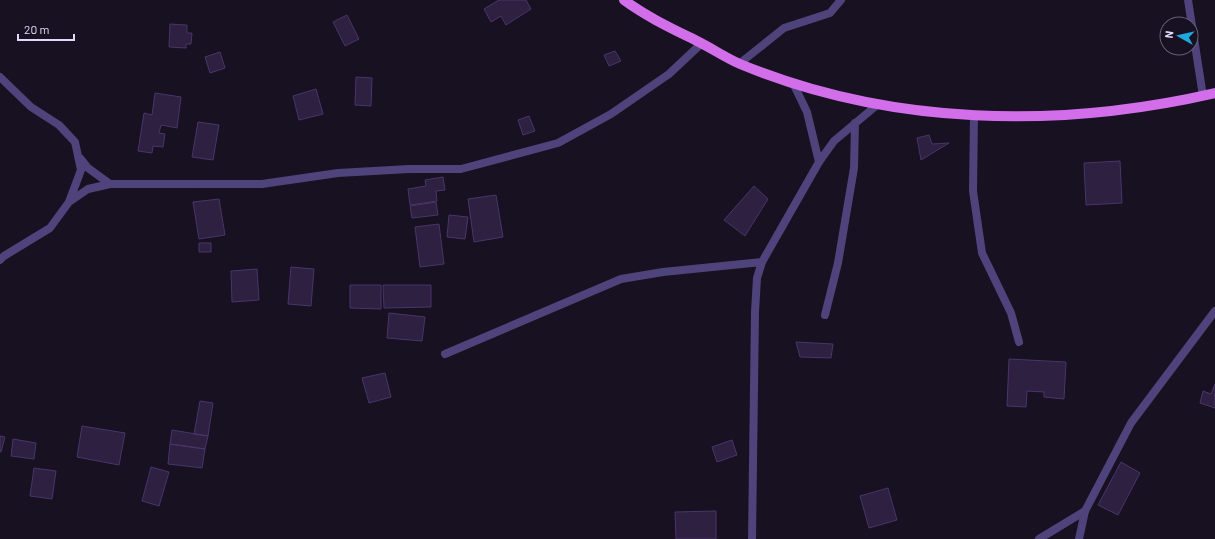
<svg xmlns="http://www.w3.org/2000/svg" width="1215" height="539" viewBox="0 0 1215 539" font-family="Barlow,sans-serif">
	<rect width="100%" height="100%" fill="#171122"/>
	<path fill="#2d2041" stroke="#49356a" d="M499,0H526L531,9L506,25L501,16L491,22L484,9Z
		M347,15L359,39L345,46L333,22Z
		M170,24L187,25V33H192L191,44H186V48L169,47Z
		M615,51L621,61L609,66L604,55Z
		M220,52L225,68L210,73L205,57Z
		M356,77L372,78L371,106L355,105Z
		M316,89L323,114L299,120L293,96Z
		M155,93L181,97L177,128L161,125L159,133L165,134L163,147L153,146L152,153L138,151L144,113L152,115Z
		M529,116L535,131L523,135L518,120Z
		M198,122L219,125L213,160L192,157Z
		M929,135L932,144L949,143L921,160L917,138Z
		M1120,161L1122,203L1086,205L1084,163Z
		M443,177L445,190L436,191L437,201L410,205L408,189L426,186L425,180Z
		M754,186L768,199L745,236L724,220Z
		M496,195L503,237L474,242L468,199Z
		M219,199L225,235L199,239L193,202Z
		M436,202L438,215L412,218L410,206Z
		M449,215L468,217L465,239L447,237Z
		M439,224L444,264L420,267L415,227Z
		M199,243H211V252H199Z
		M291,267L314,269L311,306L288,304Z
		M257,269L259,300L232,302L231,271Z
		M350,285H381V309L350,308Z
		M383,285H431V307L384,308Z
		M389,313L425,317L422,341L387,338Z
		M796,342L833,344L831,358L800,357Z
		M1009,359L1066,362L1064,399L1044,397V392L1027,391L1026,407L1007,406Z
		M385,373L391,397L369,403L362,378Z
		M1215,384V408L1200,403L1203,391L1211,394Z
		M200,401L213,403L208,436L194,434Z
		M82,426L125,433L119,465L77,457Z
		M172,430L208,436L205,449L170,444Z
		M0,436L5,437L1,452H0Z
		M13,439L36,443L34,459L11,456Z
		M732,440L737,455L717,462L712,447Z
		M170,444L205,449L202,468L168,464Z
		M1121,462L1140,473L1118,515L1098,505Z
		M151,467L169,472L159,506L142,501Z
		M34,468L56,471L52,499L30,496Z
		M888,488L897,520L869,528L860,496Z
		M716,511V539H676L675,512Z"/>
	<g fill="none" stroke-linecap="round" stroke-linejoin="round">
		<path stroke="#4f437b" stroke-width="8" d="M1188,0L1203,96
			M739,64L784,28L830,13L841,0
			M974,115L973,191L982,253L1011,313L1019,342
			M195,184H262L338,173L409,169H461L558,143L611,114L669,74L702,43
			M825,315L838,263L854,168L855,123
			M1039,539L1085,511"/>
		<path stroke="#4f437b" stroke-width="8" d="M0,77L31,107L59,125L75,142L81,170L69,202L50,228L4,256L0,260
			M793,83L807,112L819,162
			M80,158L88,168L110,184H195
			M69,202L88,189L110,184
			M445,354L621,279L663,272L762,262
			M752,539L755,312L757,278L762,262L819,162L834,141L877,105
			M1079,539L1085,511L1131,423L1215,311"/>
		<path stroke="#d36eeb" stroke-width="10" d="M624,0C647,17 673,29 699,42C713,49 726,58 740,64C890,126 1058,129 1215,93"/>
	</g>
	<g transform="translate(1179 36) rotate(278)"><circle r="19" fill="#171122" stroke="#686178"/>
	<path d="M0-3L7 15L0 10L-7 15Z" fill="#1fa9df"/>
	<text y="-6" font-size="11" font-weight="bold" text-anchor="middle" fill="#e2d8fa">N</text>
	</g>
	<path d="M18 34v6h56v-6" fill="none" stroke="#e2d8fa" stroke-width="2"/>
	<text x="24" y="34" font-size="12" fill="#e2d8fa" stroke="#171122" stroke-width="3" paint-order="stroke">20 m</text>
</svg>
